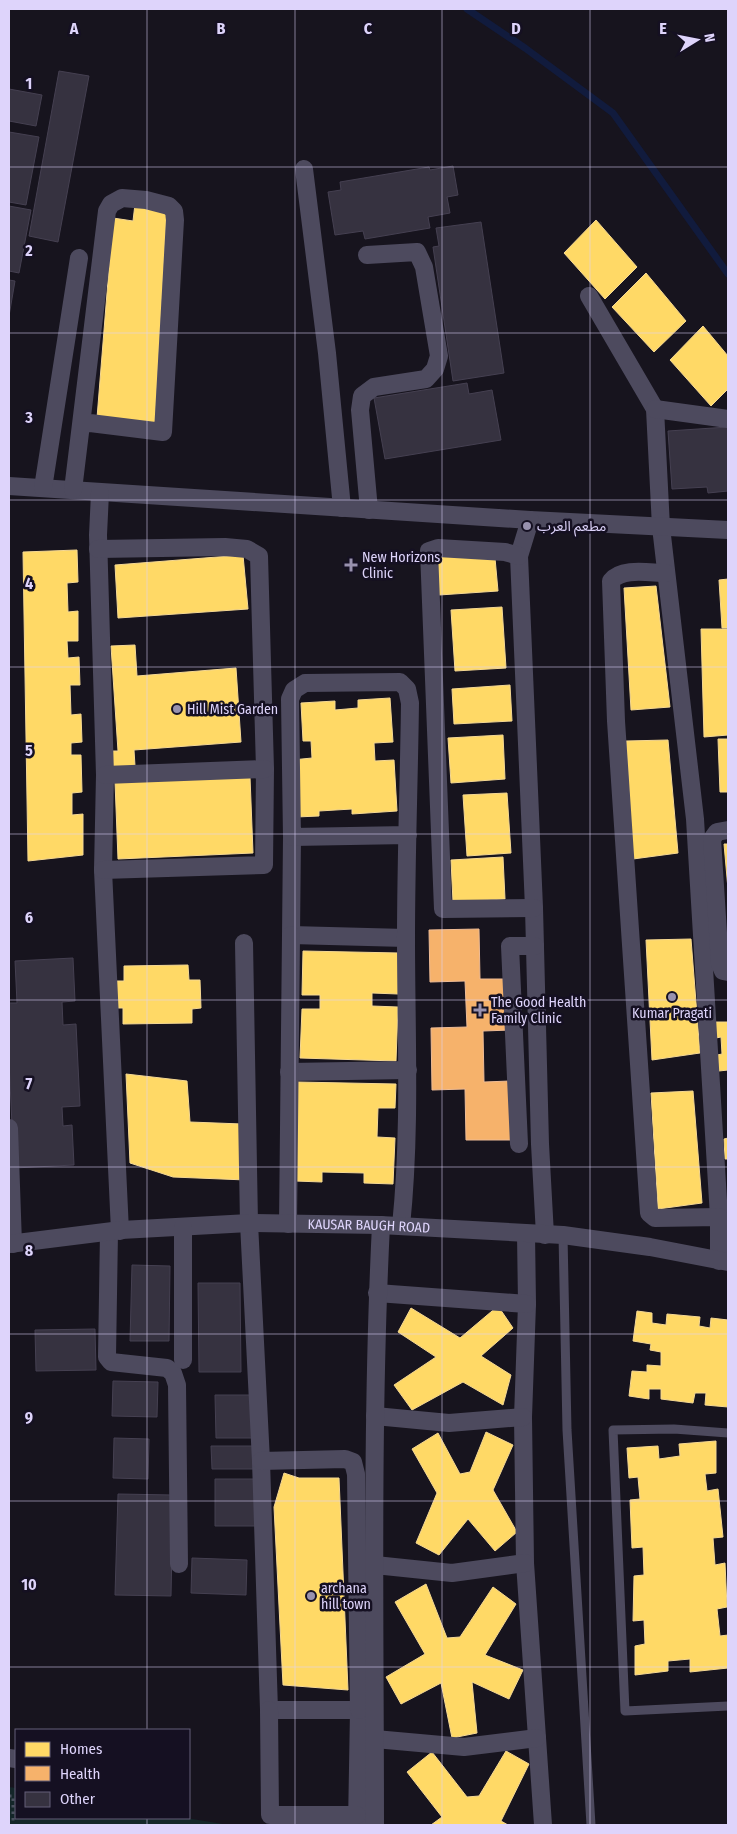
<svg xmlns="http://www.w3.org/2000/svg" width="737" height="1834" viewBox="0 0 737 1834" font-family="'Fira Sans Condensed','Noto Sans Arabic',sans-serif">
	<rect width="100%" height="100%" fill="#17141e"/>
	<path fill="#142629" d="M9,1787L16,1788V1818H186L229,1825H9Z"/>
	<path fill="#ffd966" stroke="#f5d893" d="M135,204L167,209L155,423L97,418L113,218L133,221Z
		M596,220L637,267L605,299L564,253Z
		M646,273L686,321L654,352L612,307Z
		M703,326L728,356V389L711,406L670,360Z
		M77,550L78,582L67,583L68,612L78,611V641H67L68,658L79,657L80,685H70L71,715L81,714L82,742L71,743V755H81L82,792L72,793V815L83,814V855L28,861L23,552Z
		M243,555L248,609L118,618L115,565Z
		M436,555L495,558L498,591L439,595Z
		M728,579V628H722L719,580Z
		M656,586L670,707L631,710L624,588Z
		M502,607L506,668L455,671L451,610Z
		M701,629H728V735L704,737Z
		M135,645L137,676L236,668L241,742L134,750L135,766L109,768L108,751H118L111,646Z
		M510,685L512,721L454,724L452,689Z
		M390,698L393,742L374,743L375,761L394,760L397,811L352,814V809L319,811V816L296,817L292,760L312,758L311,741H303L301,703L335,701V710L358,708V700Z
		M503,735L505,779L451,783L448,738Z
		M718,739H728V792H720Z
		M668,740L678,853L633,859L626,741Z
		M250,777L253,853L118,859L115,782Z
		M507,793L511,853L467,856L463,795Z
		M724,844H728V889Z
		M503,857L505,899L453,902L451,860Z
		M691,939L700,1053L652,1060L646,940Z
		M303,951L399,953L398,994L372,993V1006L398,1007L396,1061L300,1058L302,1009H320V995H302Z
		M188,965L189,980H200L201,1008L192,1009V1023L123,1024V1008H114V981H124V966Z
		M715,1022H728V1070L719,1071L717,1055L722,1054L721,1037L716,1038Z
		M126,1074L187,1081L190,1122L242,1124L246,1180L173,1177L130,1163Z
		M297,1082L396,1084L395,1108H378L377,1137L395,1138L393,1184L364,1183V1173L322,1172V1182L295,1181Z
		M693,1091L702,1203L658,1209L651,1093Z
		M728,1138V1159H725L724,1139Z
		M498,1306L513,1328L481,1356L511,1375L503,1405L463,1382L412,1410L394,1385L436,1357L398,1332L411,1308L460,1338Z
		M637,1311L652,1313V1323L666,1325L667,1314L700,1317L699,1326L710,1328L711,1318L728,1320V1407L705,1405L706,1393H695L693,1403L661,1399V1389H649V1399L629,1396L632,1371L647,1372V1365L661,1366V1352L650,1350L651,1344L633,1341Z
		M486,1432L513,1445L493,1490L517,1532L495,1551L468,1519L439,1555L416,1543L437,1493L412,1449L438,1433L460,1474L470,1472Z
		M716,1441V1473L705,1474L707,1491L718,1489L723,1537L713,1538L715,1565L725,1563L727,1607L717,1609L720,1636L728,1635V1668L690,1672V1659L668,1661V1671L635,1675V1646L645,1644L644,1620L633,1621L634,1576L644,1575L643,1547L632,1548L630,1500L640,1499L638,1477L629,1478L627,1448L658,1446L659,1459L680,1456L679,1444Z
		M284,1473L299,1478H339L348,1690L283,1685L274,1507Z
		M426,1584L447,1638L460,1637L493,1587L516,1604L485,1655L523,1670L509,1699L472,1682L477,1733L452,1738L441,1683L401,1704L386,1677L425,1654L395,1602Z
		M506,1751L529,1764L501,1821L508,1825H431L442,1817L407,1772L432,1752L467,1797L479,1796Z"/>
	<path fill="#f6b26b" stroke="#efbc96" d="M479,929L480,979H510L511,1030L483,1031L484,1082L510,1081L512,1140H466L465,1089L432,1090L431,1028L467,1027L465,981L430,982L429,930Z"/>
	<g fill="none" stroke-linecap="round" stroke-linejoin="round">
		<path stroke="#111b3d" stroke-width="7" d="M467,9L525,48L613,113L728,274"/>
	</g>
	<path fill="#363240" stroke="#454051" d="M59,71L89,76L58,242L29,236Z
		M9,89L42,95L36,126L9,121Z
		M9,132L39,137L26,205L9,202Z
		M453,166L458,195L447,197L450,213L428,217L430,228L365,239L363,231L335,235L328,192L341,190L340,182L429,167L430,170Z
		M9,206L31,210L19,273L9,271Z
		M481,222L504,373L453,381L433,247L439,246L436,228Z
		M9,280L15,281L9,316Z
		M467,383L469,394L492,390L501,440L385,459L374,398Z
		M728,427V491L708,493L707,487L672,489L668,431Z
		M73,958L75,1001L62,1002L63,1025L76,1024L80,1106L62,1107L63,1126L72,1125L74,1165L14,1168L9,1061V1003H17L15,961Z
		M132,1265L170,1266L169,1341H130Z
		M198,1283H240L241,1372H199Z
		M95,1329L96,1370L36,1371L35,1330Z
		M113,1381L158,1382L157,1417L112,1416Z
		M215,1395H254V1438H216Z
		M114,1438L149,1439L148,1479L113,1478Z
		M211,1446H258V1469H212Z
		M215,1479H260V1526H215Z
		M118,1494L173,1495L171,1596L115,1595Z
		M192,1558L247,1560L246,1595L191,1593Z
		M279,1823L331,1824V1825H278Z"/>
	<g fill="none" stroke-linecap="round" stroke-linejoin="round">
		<path stroke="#49505e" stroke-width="3" stroke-dasharray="2.5 4" stroke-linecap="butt" d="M9,1796H13V1825"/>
		<path stroke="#4d4a5e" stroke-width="9" d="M563,1235L567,1430L591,1825
			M728,1433L674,1429L613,1430L625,1711L728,1706"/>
		<g stroke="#4d4a5e" stroke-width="18">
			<path d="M304,169L327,353L342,508"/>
			<path d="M367,255L417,252L424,267L439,356L435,369L426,379L374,387L362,396L360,410L369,510"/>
			<path d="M589,296L655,409L661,527L695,819L719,1217"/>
			<path d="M655,409L728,419"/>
			<path d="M9,486L530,520L728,530"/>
			<path d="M43,488L79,258"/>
			<path d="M73,490L107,211L111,204L122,198L146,200L169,206L174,211L175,220L163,432L82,422"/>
			<path d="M100,493L98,535L105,775L103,870L120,1231"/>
			<path d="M530,520L519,556L534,908L540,1144L545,1235"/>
			<path d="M98,549L225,547L247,549L259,556L265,769L264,865L103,870"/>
			<path d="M519,556L505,552L438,548L429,551L443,909L534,908"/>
			<path d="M666,573C650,573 622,567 611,581L616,721L649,1213L655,1218L719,1217V1261"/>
			<path d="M105,775L265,769"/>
			<path d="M728,830L717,832L712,839L720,964L723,971L728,972"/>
			<path d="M292,837L291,935L406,938"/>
			<path d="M244,943L249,1223L261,1461L269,1710H359L357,1825"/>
			<path d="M289,1072L408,1070"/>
			<path d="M9,1128L13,1244"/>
			<path d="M519,1144L510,946H535"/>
			<path d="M288,1224L291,935"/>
			<path d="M401,1226C411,1130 406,1034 406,938C406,860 409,781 410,703L407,689L400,682L305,683L294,690L290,699L292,837L408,835"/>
			<path d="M109,1232L107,1357L111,1362L167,1368L173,1373L177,1385L179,1564"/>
			<path d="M526,1234L527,1304L523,1417L525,1563L543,1825"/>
			<path id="s1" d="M9,1244L121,1230L249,1223L380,1225L563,1235L650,1247L728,1262"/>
			<path d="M377,1293L527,1304"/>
			<path d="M183,1360V1227"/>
			<path d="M375,1416L449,1423L523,1417"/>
			<path d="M261,1461L345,1459L353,1462L356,1474L359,1710"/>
			<path d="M375,1565L452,1573L525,1563"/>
			<path d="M269,1710L270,1815H357"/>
			<path d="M375,1739L464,1747L537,1738"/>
			<path d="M9,1758L16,1759"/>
			<path d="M375,1825C375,1625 371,1425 381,1225"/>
		</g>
	</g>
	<path fill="none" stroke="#ded4fb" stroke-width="1" stroke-opacity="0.55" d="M147,9V1730M295,9V1825M442,9V1825M590,9V1825M9,167H728M9,333H728M9,500H728M9,667H728M9,834H728M9,1000H728M9,1167H728M9,1334H728M9,1501H728M9,1667H728M147,1818V1825"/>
	<g fill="#9891ae" stroke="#151022" stroke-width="2">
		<circle cx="527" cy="526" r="5"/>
		<path d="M348.5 557.5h5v5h5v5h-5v5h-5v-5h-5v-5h5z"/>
		<circle cx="177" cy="709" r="5"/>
		<circle cx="672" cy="997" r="5"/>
		<path d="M477.5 1002.5h5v5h5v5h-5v5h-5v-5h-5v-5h5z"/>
		<circle cx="311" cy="1596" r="5"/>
	</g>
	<g text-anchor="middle" stroke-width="5" stroke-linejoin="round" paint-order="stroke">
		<g font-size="14" fill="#ded4fb" stroke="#151022" text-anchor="start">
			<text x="537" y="531">مطعم العرب</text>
			<text x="362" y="562">New Horizons<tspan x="362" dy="16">Clinic</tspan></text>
			<text x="187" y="714">Hill Mist Garden</text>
			<text x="491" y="1007">The Good Health<tspan x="491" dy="16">Family Clinic</tspan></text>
			<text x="672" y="1018" text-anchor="middle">Kumar Pragati</text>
			<text x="321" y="1593">archana<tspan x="321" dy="16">hill town</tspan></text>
		</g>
		<g font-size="14" fill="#ded4fb" stroke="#151022">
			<text dy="5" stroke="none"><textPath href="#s1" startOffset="361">KAUSAR BAUGH ROAD</textPath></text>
		</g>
	</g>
	<g font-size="16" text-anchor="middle" font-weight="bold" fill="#ded4fb" stroke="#151022" stroke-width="5" stroke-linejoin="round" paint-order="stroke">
		<text x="74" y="34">A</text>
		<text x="221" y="34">B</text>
		<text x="368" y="34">C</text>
		<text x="516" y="34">D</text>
		<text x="663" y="34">E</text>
		<text x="29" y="89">1</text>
		<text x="29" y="256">2</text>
		<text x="29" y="423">3</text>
		<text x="29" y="589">4</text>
		<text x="29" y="756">5</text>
		<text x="29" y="923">6</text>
		<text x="29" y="1089">7</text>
		<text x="29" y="1256">8</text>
		<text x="29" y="1423">9</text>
		<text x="29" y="1590">10</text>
	</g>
	<rect width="737" height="1834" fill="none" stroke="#ded4fb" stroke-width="20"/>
	<rect x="15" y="1729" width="175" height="90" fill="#151022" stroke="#655e79"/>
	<rect x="25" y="1742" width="25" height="15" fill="#ffd966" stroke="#655e79"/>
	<text x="60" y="1754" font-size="15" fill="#ded4fb">Homes</text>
	<rect x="25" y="1766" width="25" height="15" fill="#f6b26b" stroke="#655e79"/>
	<text x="60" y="1779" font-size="15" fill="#ded4fb">Health</text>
	<rect x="25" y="1792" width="25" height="15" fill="#363240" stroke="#655e79"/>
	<text x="60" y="1804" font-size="15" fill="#ded4fb">Other</text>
	<g transform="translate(697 40) rotate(80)" stroke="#151022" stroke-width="4" paint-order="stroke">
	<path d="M0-4L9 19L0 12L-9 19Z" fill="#ded4fb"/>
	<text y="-8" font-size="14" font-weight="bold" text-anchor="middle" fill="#ded4fb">N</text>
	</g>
</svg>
